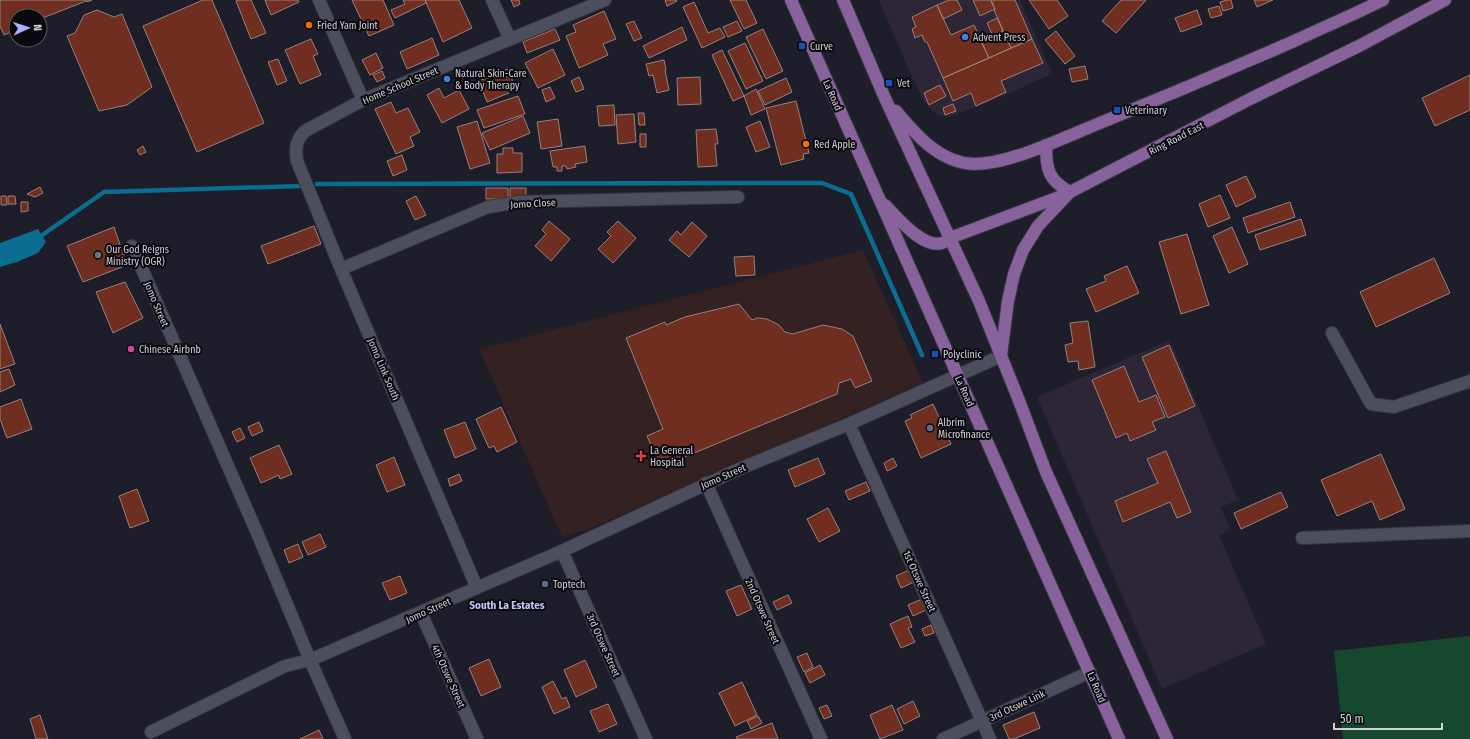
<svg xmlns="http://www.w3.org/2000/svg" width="1470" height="739" viewBox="0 0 1470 739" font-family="'Fira Sans Condensed',sans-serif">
	<rect width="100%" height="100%" fill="#1e1e2b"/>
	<path fill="#2c2636" d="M879,0H1020L1052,74L997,99L949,117L937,115L925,103L912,77Z
		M1170,340L1238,500L1221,507L1231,530L1219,535L1266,644L1162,689L1037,397Z"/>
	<path fill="#342121" d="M863,250L923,383L591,528L562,537L479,349Z"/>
	<path fill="#16482e" d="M1470,636V739H1343L1334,651Z"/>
	<path fill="#0b6d90" d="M38,229L46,242L38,253L17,262L0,267V243Z"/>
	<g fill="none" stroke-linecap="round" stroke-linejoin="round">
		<path stroke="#0b6d90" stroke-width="4.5" d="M317,184L822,183L851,194L922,355
			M38,238L104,192L300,186"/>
	</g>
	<path fill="#6f2e1f" stroke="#95827e" d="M0,0H92L87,2L86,1L40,19V16H16V30L4,35L0,26Z
		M203,0H212L264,123L197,152L143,26Z
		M239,0H251L266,33L251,39L236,1Z
		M265,0H298L299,2L271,15Z
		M352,0H383L394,25L369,36Z
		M403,0H425L426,3L395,18L391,10L405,4Z
		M425,0H459L472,28L443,42Z
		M511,0H519L520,4L514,7Z
		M665,0H676L677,1L667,6Z
		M730,0H746L757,23L744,29Z
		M949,0H957L962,10L943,19L937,5Z
		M973,0H991L995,9L980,16Z
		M995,0H1015L1032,39L1011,48L994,10L995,9L991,2Z
		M1029,0H1057L1068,16L1049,29Z
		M1121,0H1146L1116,33L1102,21Z
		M1227,0H1231L1233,8L1223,11L1220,2Z
		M1254,0H1273L1257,7Z
		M694,2L708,33L720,28L725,37L702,48L683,7Z
		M937,5L951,35L974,25L989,58L943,78L927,42H925L922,35L915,38L912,29L916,27L912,17Z
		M1219,6L1222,15L1211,18L1208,9Z
		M97,10L114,17L122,14L152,87L127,105L99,111L67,36L75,33L84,15Z
		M1197,10L1202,24L1181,32L1175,18Z
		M604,11L616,39L603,44L608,55L579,68L566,36L576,32L573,25Z
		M997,18L1003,31L993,36L987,23Z
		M634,21L642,38L634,41L626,24Z
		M737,21L742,31L728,37L723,27Z
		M682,27L687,40L649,58L643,46Z
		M555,29L560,40L527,53L523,42Z
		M763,29L783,71L766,79L746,37Z
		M1003,31L1011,48L989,58L981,41Z
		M1056,31L1075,56L1065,64L1045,40Z
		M432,38L439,55L407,69L400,52Z
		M311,39L318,54L313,56L321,75L300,84L285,50Z
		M1032,39L1043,63L1001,81L1006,92L976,106L971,93L953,101L943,78Z
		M745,43L763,81L746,89L728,51Z
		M553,49L565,75L538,88L525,63Z
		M722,50L744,96L733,101L712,55Z
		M376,53L383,68L370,75L362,60Z
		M278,59L287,81L277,85L268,62Z
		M664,60L666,70H665L669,90L657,93L653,75L649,76L646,64Z
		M1085,66L1088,79L1072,82L1069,69Z
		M508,69L516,90L487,102L479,81Z
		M382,71L385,78L377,82L373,75Z
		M1470,75V110L1435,126L1422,98Z
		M579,77L584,89L576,92L571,81Z
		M700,77L701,104L678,105L677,78Z
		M786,78L792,92L765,105L758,91Z
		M940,85L946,96L929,105L924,93Z
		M550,87L555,98L546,102L542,90Z
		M439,88L444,98L459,90L469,109L442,123L427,95Z
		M756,89L765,109L751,115L744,96Z
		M518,96L525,114L484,128L477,110Z
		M796,101L809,153L803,154L804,159L781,165L766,108Z
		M391,102L396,113L408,108L420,132L410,137L414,146L396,154L375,109Z
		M953,104L956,111L945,115L943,108Z
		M614,105L615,125L599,126L597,106Z
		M638,113H644L645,125H639Z
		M634,114L636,142L618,144L616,115Z
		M523,116L530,133L490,150L482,133Z
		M558,119L562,146L541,149L537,122Z
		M477,121L490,163L470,169L457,127Z
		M760,121L770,147L756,152L746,127Z
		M716,129L718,144H715L717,166L698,167L696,130Z
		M640,134H646V147H640Z
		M143,146L146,152L140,155L137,150Z
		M585,146L587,162L575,164L576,167L567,169L566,166H562V171H557V167H553L550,151Z
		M503,148H513V153H522V172L497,173V154H503Z
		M402,155L407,170L393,176L387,161Z
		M1246,176L1256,197L1236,207L1226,185Z
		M40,187L43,193L35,197L27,194Z
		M486,188H508V199H486Z
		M510,188H526V197H510Z
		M1220,195L1230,218L1208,227L1199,204Z
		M1,196H6L7,205H1Z
		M8,196H15L16,204H8Z
		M416,196L426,215L415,220L406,201Z
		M21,202H28V211L21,212Z
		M1290,202L1295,217L1248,233L1243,218Z
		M1301,219L1306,235L1260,250L1255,235Z
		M549,221L570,239L551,261L535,246L546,234L542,230Z
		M618,221L636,238L613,263L598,249L611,236L607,232Z
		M692,222L707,236L689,257L669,240L677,231L681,235Z
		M314,226L321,244L268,264L261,246Z
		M114,227L127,265L83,282L67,246Z
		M1232,227L1248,264L1229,273L1213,236Z
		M1187,234L1209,305L1181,314L1159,242Z
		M754,256L755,275L736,276L734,257Z
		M1434,258L1450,293L1376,327L1360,292Z
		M1127,266L1139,293L1096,312L1086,289L1106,281L1104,276Z
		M125,282L143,318L113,333L96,292Z
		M739,304L752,320L757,318L767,319L779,325L785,332L793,334L823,325L842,329L853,336L872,381L855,388L851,379L839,383L837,394L660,467L647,436L663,429L626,338L665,322L666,325L685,317Z
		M1088,321L1095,367L1079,370L1078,361L1068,362L1065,345L1073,343L1070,323Z
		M0,324L15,364L0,369Z
		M1169,345L1195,406L1168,418L1142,357Z
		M1124,366L1139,402L1156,395L1165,417L1152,422L1156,430L1130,441L1127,433L1116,438L1092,380Z
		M9,369L15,385L0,392V372Z
		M21,399L32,429L7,438L0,419V407Z
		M933,404L951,444L921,458L905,421L912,418L910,415Z
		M501,407L517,442L497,452L494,446L489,448L476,419Z
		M259,422L263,431L252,436L248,427Z
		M465,422L476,449L455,458L444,430Z
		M240,428L245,438L237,442L232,432Z
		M279,445L292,474L280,479L279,475L261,483L250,458Z
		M1166,451L1191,512L1177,518L1170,502L1123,522L1115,501L1158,483L1147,459Z
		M1381,454L1405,509L1380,520L1372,501L1337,516L1321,480Z
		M394,457L405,485L387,492L376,465Z
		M818,458L825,474L795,487L788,470Z
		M893,458L897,466L887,471L884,463Z
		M459,474L462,481L450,486L448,479Z
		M866,482L870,491L849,500L845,491Z
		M137,489L149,521L130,528L119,496Z
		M1281,492L1288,507L1241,529L1234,513Z
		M828,508L840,531L819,542L807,519Z
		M320,534L326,547L308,555L302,542Z
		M298,544L303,557L289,563L284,550Z
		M909,570L914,582L901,588L896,576Z
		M400,576L407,593L390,600L382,583Z
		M741,585L752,609L737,616L726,591Z
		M788,595L792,603L777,610L773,602Z
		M922,599L926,610L913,616L908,605Z
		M908,616L912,627L908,628L915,642L901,648L890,624Z
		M931,625L934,633L925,636L922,629Z
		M807,653L813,667L804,672L797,657Z
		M489,659L501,687L481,696L469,668Z
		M585,660L597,687L576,697L564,670Z
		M820,665L825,675L810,683L805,673Z
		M553,681L562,699L566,697L570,707L554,714L542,687Z
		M742,682L757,715L735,726L719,693Z
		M913,701L920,716L904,724L897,709Z
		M608,704L617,724L599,732L590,711Z
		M827,705L832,716L824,719L819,708Z
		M892,705L903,730L880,739L870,715Z
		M1034,712L1040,728L1014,739H1009L1003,725Z
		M40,715L48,739H36L30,719Z
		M758,716L762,723L751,729L747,721Z
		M772,723L778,739H737L736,737Z
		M319,730L323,739H300Z"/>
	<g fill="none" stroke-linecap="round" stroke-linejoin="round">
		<g stroke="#383843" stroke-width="14">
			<path id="street" d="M319,0L363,100
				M492,0L510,39
				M132,246L258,535L310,660L562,551L739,469L849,424L1001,356
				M341,269L488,207L519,202L738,197
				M1332,333L1371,404L1394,407L1470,381
				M849,424L990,739
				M706,483L821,739
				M1302,538L1470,531
				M562,551L646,739
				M477,588L341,269L297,161C295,148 296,140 305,131L363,100L605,0
				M421,613L477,739
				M151,732L285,666L310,660L345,739
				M943,739L1090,672"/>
		</g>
		<g stroke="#383843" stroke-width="14">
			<path id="primary" d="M791,0L1119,739
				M843,0L884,96L979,301L1018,398L1046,472L1167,739
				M896,111C916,135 940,163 974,164C1011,164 1065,137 1100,123C1164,97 1228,70 1292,42C1322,28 1353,15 1383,0
				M1046,145C1046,169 1048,180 1070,192
				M885,205C897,217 923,249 942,243C945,242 948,240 950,238L1067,194
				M1001,356L1008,301L1014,274L1023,250L1038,226L1070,192L1252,98L1359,46L1445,0"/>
		</g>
		<use href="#street" stroke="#4d4e5d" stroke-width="12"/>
		<use href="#primary" stroke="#87629b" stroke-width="12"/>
	</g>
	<g fill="#e8710a" stroke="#09090e" stroke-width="1.5">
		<circle cx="309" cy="25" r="4"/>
		<circle cx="806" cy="144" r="4"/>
	</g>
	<g fill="#3f7fe0" stroke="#09090e" stroke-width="1.5">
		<circle cx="965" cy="37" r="4"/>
		<circle cx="447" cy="79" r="4"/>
	</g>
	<g fill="#1a4fb4" stroke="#09090e" stroke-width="1.5">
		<rect x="798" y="42" width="8" height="8" rx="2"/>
		<rect x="885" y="79" width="8" height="8" rx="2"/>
		<rect x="1113" y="106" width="8" height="8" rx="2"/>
		<rect x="931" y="350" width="8" height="8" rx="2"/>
	</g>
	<circle fill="#6b7280" stroke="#09090e" stroke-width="1.5" cx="98" cy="255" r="4"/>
	<circle fill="#d1479c" stroke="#09090e" stroke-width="1.5" cx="131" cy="349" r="4"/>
	<g fill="#5c6f8a" stroke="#09090e" stroke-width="1.5">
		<circle cx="930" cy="428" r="4"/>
		<circle cx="545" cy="584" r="4"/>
	</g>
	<path fill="#e0444e" stroke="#09090e" stroke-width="1.5" d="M639 450h4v4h4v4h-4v4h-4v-4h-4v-4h4z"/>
	<g text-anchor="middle" stroke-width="4" stroke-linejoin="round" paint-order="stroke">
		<g font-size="10" fill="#d1d1da" stroke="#09090e" text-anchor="start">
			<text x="317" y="29">Fried Yam Joint</text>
			<text x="973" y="41">Advent Press</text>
			<text x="810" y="50">Curve</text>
			<text x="455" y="77">Natural Skin-Care<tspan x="455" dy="12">&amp; Body Therapy</tspan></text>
			<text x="897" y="87">Vet</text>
			<text x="1125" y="114">Veterinary</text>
			<text x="814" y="148">Red Apple</text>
			<text x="106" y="253">Our God Reigns<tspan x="106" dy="12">Ministry (OGR)</tspan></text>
			<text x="139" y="353">Chinese Airbnb</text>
			<text x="943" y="358">Polyclinic</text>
			<text x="938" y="426">Albrim<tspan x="938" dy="12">Microfinance</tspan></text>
			<text x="650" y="454">La General<tspan x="650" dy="12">Hospital</tspan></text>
			<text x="553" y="588">Toptech</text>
		</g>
		<g font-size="10" fill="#d1d1da" stroke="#09090e">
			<text transform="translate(400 85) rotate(-23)" y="4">Home School Street</text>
			<text transform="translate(833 95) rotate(66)" y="4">La Road</text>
			<text transform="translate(1176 138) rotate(-27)" y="4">Ring Road East</text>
			<text transform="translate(533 203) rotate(-3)" y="4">Jomo Close</text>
			<text transform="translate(157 304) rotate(67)" y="4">Jomo Street</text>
			<text transform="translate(384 369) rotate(67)" y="4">Jomo Link South</text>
			<text transform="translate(965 391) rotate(66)" y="4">La Road</text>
			<text transform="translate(723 476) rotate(-24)" y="4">Jomo Street</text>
			<text transform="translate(920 581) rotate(66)" y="4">1st Otswe Street</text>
			<text transform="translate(428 610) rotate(-24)" y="4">Jomo Street</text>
			<text transform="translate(763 611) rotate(66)" y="4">2nd Otswe Street</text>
			<text transform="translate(604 645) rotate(66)" y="4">3rd Otswe Street</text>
			<text transform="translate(449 676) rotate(66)" y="4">4th Otswe Street</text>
			<text transform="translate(1097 687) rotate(67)" y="4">La Road</text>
			<text transform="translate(1017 705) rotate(-25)" y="4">3rd Otswe Link</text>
		</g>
		<g font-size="11" font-weight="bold" fill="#c0c3fc" stroke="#09090e">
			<text x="507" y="609">South La Estates</text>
		</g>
	</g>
	<g transform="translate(28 28) rotate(87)"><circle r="19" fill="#09090e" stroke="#595960"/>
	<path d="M0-3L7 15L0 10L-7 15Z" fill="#acaffb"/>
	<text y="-6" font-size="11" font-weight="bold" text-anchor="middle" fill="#d1d1da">N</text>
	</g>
	<path d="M1334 723v6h108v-6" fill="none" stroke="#d1d1da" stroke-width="2"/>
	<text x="1340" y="723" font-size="12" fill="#d1d1da" stroke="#09090e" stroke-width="3" paint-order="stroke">50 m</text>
</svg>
